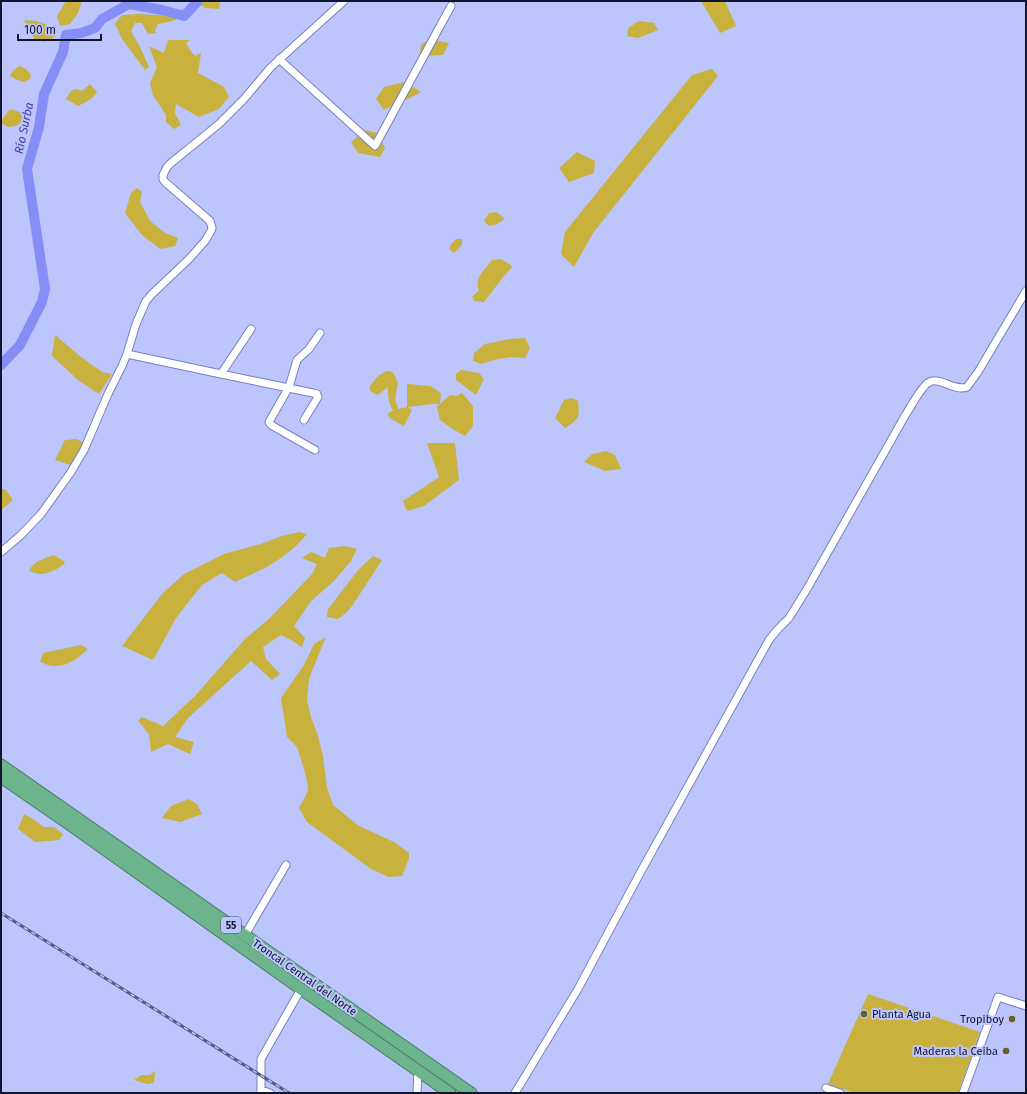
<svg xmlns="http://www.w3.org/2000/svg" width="1027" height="1094" viewBox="0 0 1027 1094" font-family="'Fira Sans',sans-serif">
	<rect width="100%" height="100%" fill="#bcc5fc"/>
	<path fill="#c8b13d" d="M66,1H82L78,13L70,24L60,26L57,16Z
		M193,1H220L219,9L206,8Z
		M701,1H725L736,26L720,33Z
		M138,14L178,16L179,18L172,21L158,24L155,30L156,33L148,34L142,23H135L131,31L140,47L149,67L145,70L122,39L115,24L122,15Z
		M24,20C40,21 48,22 56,36L44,42L35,40Z
		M639,21L654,23L658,30L638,38L627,36L628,28Z
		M429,39L449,43L443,55L419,56L421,45Z
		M168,40H190L186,43L190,50L195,56L201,53L198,73L224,87L229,97L219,109L199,117L176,104L175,113L181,125L174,129L166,122V115L153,95L150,83L157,67L149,46L164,53Z
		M19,66L26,69L31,75L30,79L24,82L15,79L10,76L12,72Z
		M712,69L718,76L593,233L574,267L561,254L565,232L692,75Z
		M405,82L421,92L404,101L384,110L376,99L384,87Z
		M90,84L97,92C92,100 86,102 78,106L66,99L71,91L75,89L82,91Z
		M10,109L20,112L23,117C21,126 16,126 8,127L1,123V121Z
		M365,130L377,133L385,148L380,157L358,153L351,142Z
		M577,152L595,161L594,173L569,182L559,168Z
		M137,188L142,192L140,202L150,221L165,233L178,238L175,246L160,249L142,235L125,213L131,193Z
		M496,212L505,219L497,224L489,226L484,221L489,213Z
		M456,239H462V245L454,253L449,249L451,244Z
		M501,259L511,265L512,267L504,276L484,302L475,301L472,297L479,290C473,279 486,268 492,260Z
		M55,335L81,357L102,372L112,374L99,394L78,380L52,356Z
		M525,338L530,348L525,358L510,357L494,360L481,364L473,361L474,353L485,344L510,339Z
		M461,370L479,373L484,379L476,395L456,380V374Z
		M386,371L393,372L398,383L395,399L398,409L407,407V384L430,386L441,393L440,404L450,395L457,396L462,393L473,406V426L465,436L451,428L440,420L437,407L439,404H432L408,407L412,410L404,426L391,419L387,414L393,410C388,403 388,395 388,387L378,395L370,391V386L377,377Z
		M572,398L578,401C580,418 579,419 565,428L555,418L564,400Z
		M76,439L89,445L84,458L77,467L55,460L65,440Z
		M427,443H455L459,480L424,506L407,511L403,501L439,477Z
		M606,451L615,455L621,469L605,471L584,462L592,454Z
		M1,489H5L13,500L1,510Z
		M299,532L307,534L296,546L281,558L267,567L235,582L222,573L202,585L176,618L153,660L122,646L162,594L184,574L224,554L261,544L282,536Z
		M345,546L357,549L351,561L334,581L311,601L294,626L305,638L302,647L291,640L281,635L263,647L266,659L280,674L272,680L251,661L188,718L175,737L194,742L190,754L168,744L151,752L149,734L138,721L142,717L163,726L195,696L245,639L270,618L312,574L317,564L302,558L311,552L325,558L329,548Z
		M54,555L65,562C62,568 45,575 39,574C36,573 32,572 29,571C33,561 46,558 54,555Z
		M373,556L382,560L352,606L346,613L338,619L327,617L328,609L359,569Z
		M326,637L314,666L309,679L307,700L311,717L318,736L323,756L327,788L333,805L359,826L394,842L409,853V858L402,876L389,877L371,869L307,822L299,808L304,799L308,790L307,781L304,769L297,747L287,737L281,698L304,665L314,644Z
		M81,645L88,649C78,658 67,667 53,666C49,666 44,663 40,662L43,653Z
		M189,799L197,804L202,814L180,822L162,818L171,806Z
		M24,814L35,820L43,827H54L63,834L59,840L35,842L18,829Z
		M868,994L980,1032L958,1093H855L828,1084Z
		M155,1071L154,1083L147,1084L134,1080L141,1075H150Z"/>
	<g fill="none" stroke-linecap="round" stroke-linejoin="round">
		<path stroke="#858ef5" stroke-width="10" d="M1,365L20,345L42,302L45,289L27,169L39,127L44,94L63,52L66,35L81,33L95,28L102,19L129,4L162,10L184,16L198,1"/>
		<g stroke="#7880c0" stroke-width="9">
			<path id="minor" d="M279,59L375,146L451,6
				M127,354L221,374L313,393L317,394L318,397L304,420
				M221,374L251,329
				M315,450L271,425L269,422L289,387L297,360L309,349L320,333
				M1,552L21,535L41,514L71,472L84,450L108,394L122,366L127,354L136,324L146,301L152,294L189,259L205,241L211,231L212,228L210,221L165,182L163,179V175L167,167L171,163L219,124L244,99L271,67L344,1
				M245,935L286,865
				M826,1088L840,1093
				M261,1090L270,1093
				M260,1093L261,1090V1059L301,989
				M417,1093L418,1071
				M515,1093L578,989L639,875L769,640L778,629L789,618L807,589L906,414C911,407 921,387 928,383C938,375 954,392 967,387L978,372L1026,291
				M963,1093L998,997L1026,1006"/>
		</g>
		<g stroke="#4d7c6a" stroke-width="13">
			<path id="highway" d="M1,765L471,1093
				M1,777L69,824L301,989L450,1093"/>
		</g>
		<use href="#minor" stroke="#fff" stroke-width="7"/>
		<use href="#highway" stroke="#6cb48b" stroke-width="11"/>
		<g stroke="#575b81" stroke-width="3">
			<path id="rail" d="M1,913L289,1093"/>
		</g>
		<use href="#rail" stroke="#bcc5fc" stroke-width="1.5" stroke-dasharray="4.5" stroke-linecap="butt"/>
	</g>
	<g fill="#6a5f2c" stroke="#bcc5fc" stroke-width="1.5">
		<circle cx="864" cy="1014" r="4"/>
		<circle cx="1012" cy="1019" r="4"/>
		<circle cx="1006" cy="1051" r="4"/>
	</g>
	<g text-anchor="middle" stroke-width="4" stroke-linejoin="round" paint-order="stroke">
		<rect fill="#bcc5fc" stroke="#464a6c" stroke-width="1" x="221" y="917" width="20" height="16" rx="3"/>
		<g font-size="10" font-weight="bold" fill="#13152e">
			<text x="231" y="929">55</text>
		</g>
		<g font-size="11" fill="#13152e" stroke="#bcc5fc">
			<text transform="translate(305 977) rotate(35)" y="4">Troncal Central del Norte</text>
		</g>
		<g font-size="11" fill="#13152e" stroke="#bcc5fc" text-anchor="end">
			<text x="872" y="1018" text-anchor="start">Planta Agua</text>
			<text x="1004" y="1023">Tropiboy</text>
			<text x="998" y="1055">Maderas la Ceiba</text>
		</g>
		<g font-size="12" font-style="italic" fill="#403ab0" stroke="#bcc5fc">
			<text transform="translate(24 128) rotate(-78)" y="4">Río Surba</text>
		</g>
	</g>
	<rect width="1027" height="1094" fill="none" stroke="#13152e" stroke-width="4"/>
	<path d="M18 34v6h83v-6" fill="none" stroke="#13152e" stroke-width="2"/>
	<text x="24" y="34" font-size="12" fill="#13152e" stroke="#bcc5fc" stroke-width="3" paint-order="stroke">100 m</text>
</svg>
